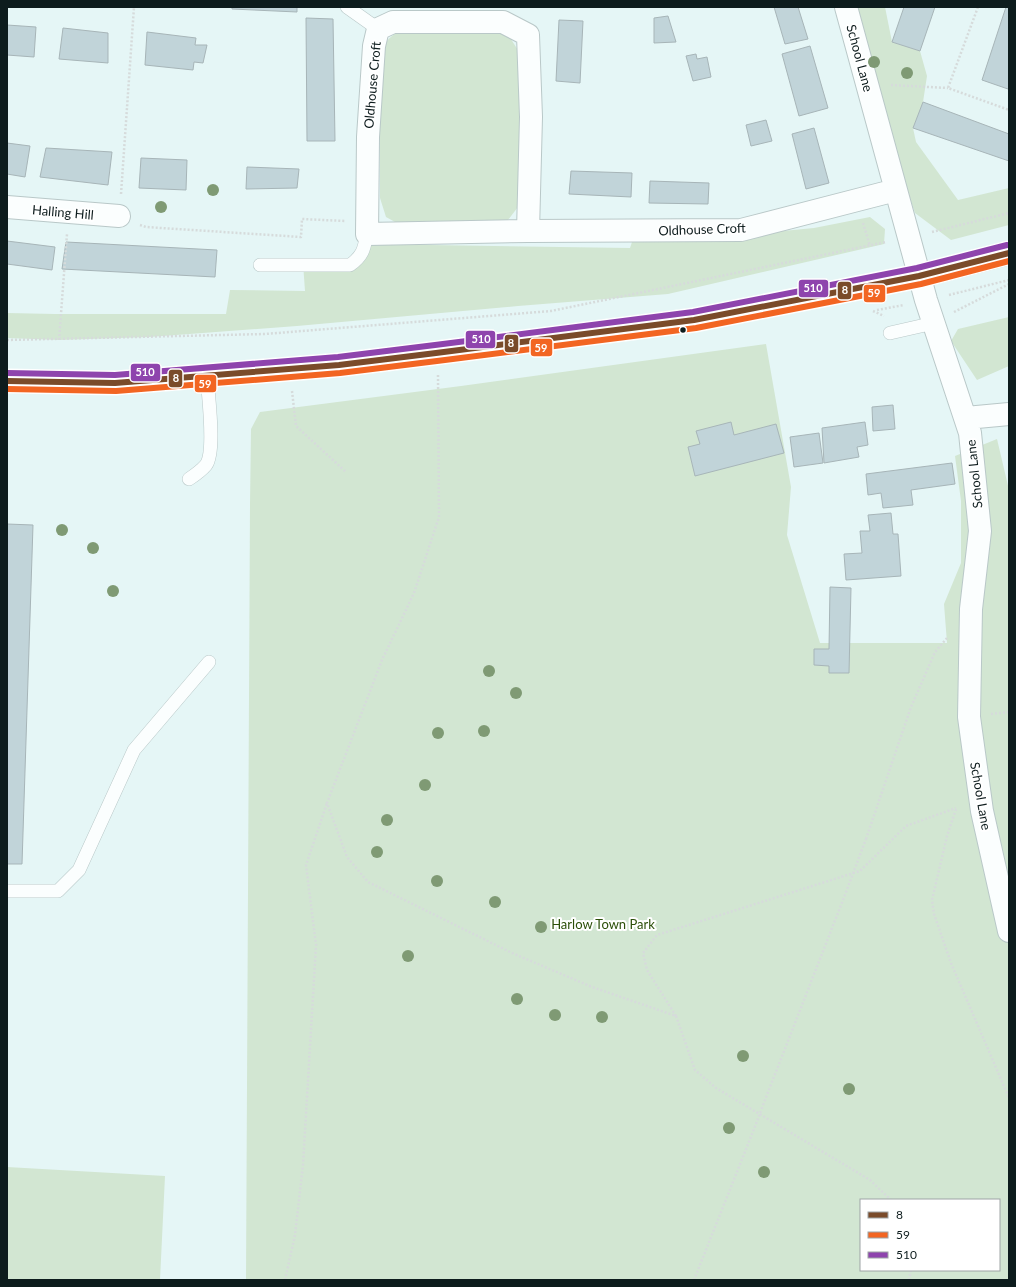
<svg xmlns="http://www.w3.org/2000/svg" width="1016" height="1287" viewBox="0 0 1016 1287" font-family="Lato,sans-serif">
	<rect width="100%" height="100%" fill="#e5f6f6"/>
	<path fill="#d2e6d2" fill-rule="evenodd" d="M851,7H885L892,42L920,51L927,76L923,102L913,128L916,142L958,200L1009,188V225L951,240L915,213L893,149Z
		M405,27L496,28L509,36L521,55L520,189L518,207L501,229L406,228L386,217L380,198V61C384,40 387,39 405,27Z
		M870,217L885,229L884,244L668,294L518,306L297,326L149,337L59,340L7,338V313L55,314H226L230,290L305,291L303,263L346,262L367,244L630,248L633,239L720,237L814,228Z
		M1009,317V366L977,380L951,341L958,329Z
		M766,344L791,487L787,535L820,643H947L944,604L961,563V501L955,456L997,439L1009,490V1280H246L250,504L251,429L260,412L461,386ZM861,1200H999V1270H861Z
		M7,1167L165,1176L160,1280H7Z"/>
	<path fill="#c1d4d9" stroke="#a7b5b8" d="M232,7H297V12L232,9Z
		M774,7H798L808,39L785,44Z
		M904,7H935L920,51L892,42Z
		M1006,7H1009V86L1008,89L982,80Z
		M668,16L676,42L654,43V18Z
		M306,18L333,19L335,141H307Z
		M559,20L583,21L580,83L556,81Z
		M7,25L36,27L34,57L7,55Z
		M63,28L108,33V63L59,59Z
		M147,32L196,38L195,45H207L203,63L194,62L193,70L145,65Z
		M810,46L828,108L799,116L782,54Z
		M696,54L697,59L707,57L711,77L693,81L686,56Z
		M923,102L1009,134V161L913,128Z
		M766,120L772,141L751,146L746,125Z
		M814,128L829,183L806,189L792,134Z
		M7,143L30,146L25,177L7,174Z
		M46,148L112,152L108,185L40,177Z
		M141,158L187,160L186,190L139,188Z
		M247,167L299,169L297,188L246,189Z
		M571,171L632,173L631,197L569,194Z
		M650,181L709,183L708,204L649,203Z
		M7,241L55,247L52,270L7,264Z
		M66,242L217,250L215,277L62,269Z
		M893,405L895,429L873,431L872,407Z
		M731,422L734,435L776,424L784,453L695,476L688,447L700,444L696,431Z
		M865,422L868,445L857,447L859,457L824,463L822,428Z
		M819,433L823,463L794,467L790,437Z
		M952,463L955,484L911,490L913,505L883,508L881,493L868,495L866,474Z
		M891,513L893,534H898L901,576L846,580L844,554L862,553L860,531H870L868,515Z
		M7,524L33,525L22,864H7Z
		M830,587L851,588L849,673H829V666L814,665V649H829Z"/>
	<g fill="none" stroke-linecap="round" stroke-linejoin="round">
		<g stroke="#b9c8c8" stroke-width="14">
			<path id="lane" d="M347,7L378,29
				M260,265H350C363,256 364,249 367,234
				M890,333L934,323
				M189,479C195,475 201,471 206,465C216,451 208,395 207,376
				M7,891H58L79,870L134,750L209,662"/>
		</g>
		<g stroke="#b9c8c8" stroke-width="24">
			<path id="street" d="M846,7L926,300L970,433L980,531L971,609L969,717L982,811L1009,931
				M7,207L119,216
				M528,231L531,117L528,35L503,22H393L378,29L374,46L368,137L367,234L528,231L741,230L896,190
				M966,418L1009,414"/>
		</g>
		<g stroke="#b9c8c8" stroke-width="24">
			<path id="secondary" d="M7,381L115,383L339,365L436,353L694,320L919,276L1009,253"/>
		</g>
		<path stroke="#d6dbdb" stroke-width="2.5" stroke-dasharray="2 2" stroke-linecap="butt" d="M978,7L948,88L1009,110
			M891,85L948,88
			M121,194L134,7
			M863,223L870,246
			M140,225L146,227L301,237L302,219L345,221
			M932,232L1009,213
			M949,295L1009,280
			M877,310L904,305
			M873,311L884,316
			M954,312L1009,284
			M7,340L265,334L551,311L886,242
			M59,340L67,234
			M438,375L439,517L414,593L382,660L327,803L347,857L368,882L512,953L592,987L676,1016L695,1070L716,1088L870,1180L891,1200
			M292,391L296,426L346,472
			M991,714L1009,712
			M956,809L947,836L932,900L934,914L951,963L1009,1098
			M866,839L911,707L935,652L947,638
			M676,1016L647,970L643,953L657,935L860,871L906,826L956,808
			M763,1105L843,900
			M285,1280L295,1235L303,1165L316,945L306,865L327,803
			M694,1280L756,1124
			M909,1280L911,1270"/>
		<use href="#lane" stroke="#fbfefe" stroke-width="13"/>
		<use href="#street" stroke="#fbfefe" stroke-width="22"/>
		<use href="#secondary" stroke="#fbfefe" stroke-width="22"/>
		<path stroke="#d6dbdb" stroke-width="2.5" stroke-dasharray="2 2" stroke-linecap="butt" d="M843,900L866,839
			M756,1124L763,1105"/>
		<g stroke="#fff" stroke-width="9">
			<path id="bus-1" d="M7,381L115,383L339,365L436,353L694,320L919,276L1009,253"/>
		</g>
		<g stroke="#fff" stroke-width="9">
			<path id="bus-2" d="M7,389L116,391L340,373L437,361L696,328L921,284L1009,261"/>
		</g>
		<g stroke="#fff" stroke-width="9">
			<path id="bus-3" d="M7,373L115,375L338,357L435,345L693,312L917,268L1007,245"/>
		</g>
		<use href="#bus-1" stroke="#7a4b2a" stroke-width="6"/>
		<use href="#bus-2" stroke="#f26522" stroke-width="6"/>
		<use href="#bus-3" stroke="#8e44ad" stroke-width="6"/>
	</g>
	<g fill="#7f9a74">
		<circle cx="874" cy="62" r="6"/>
		<circle cx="907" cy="73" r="6"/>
		<circle cx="213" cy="190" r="6"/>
		<circle cx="161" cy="207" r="6"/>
		<circle cx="62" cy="530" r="6"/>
		<circle cx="93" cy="548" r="6"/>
		<circle cx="113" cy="591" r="6"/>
		<circle cx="489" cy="671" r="6"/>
		<circle cx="516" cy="693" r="6"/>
		<circle cx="484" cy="731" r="6"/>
		<circle cx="438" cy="733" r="6"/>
		<circle cx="425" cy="785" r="6"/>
		<circle cx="387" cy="820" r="6"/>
		<circle cx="377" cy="852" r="6"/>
		<circle cx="437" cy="881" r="6"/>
		<circle cx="495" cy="902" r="6"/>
		<circle cx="541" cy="927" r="6"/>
		<circle cx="408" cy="956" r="6"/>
		<circle cx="517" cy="999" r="6"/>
		<circle cx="555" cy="1015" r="6"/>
		<circle cx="602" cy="1017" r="6"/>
		<circle cx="743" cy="1056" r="6"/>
		<circle cx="849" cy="1089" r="6"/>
		<circle cx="729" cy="1128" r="6"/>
		<circle cx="764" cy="1172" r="6"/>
	</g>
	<circle fill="#0d1c1d" stroke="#fff" stroke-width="1.5" cx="683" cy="330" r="3.5"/>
	<g text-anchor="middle" stroke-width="4" stroke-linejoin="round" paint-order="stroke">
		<g font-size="13" fill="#0d1c1d" stroke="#fff">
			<text transform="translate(860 58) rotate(75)" y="5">School Lane</text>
			<text transform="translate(372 85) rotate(-85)" y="5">Oldhouse Croft</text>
			<text transform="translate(63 212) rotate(5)" y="5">Halling Hill</text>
			<text transform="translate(702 229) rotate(-2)" y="5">Oldhouse Croft</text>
			<text transform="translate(974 474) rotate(-96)" y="5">School Lane</text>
			<text transform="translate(981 796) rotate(80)" y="5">School Lane</text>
		</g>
		<g font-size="13" fill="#2c4f09" stroke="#fff">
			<text x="603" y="929">Harlow Town Park</text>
		</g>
	</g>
	<g stroke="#fff" stroke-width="1.5">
		<rect x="798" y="279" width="31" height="19" rx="4" fill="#8e44ad"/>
		<rect x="837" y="281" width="15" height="19" rx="4" fill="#7a4b2a"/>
		<rect x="863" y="284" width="23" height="19" rx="4" fill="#f26522"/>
		<rect x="465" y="330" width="31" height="19" rx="4" fill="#8e44ad"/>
		<rect x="504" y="334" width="15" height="19" rx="4" fill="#7a4b2a"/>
		<rect x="530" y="338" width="23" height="19" rx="4" fill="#f26522"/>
		<rect x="130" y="363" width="31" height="19" rx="4" fill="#8e44ad"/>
		<rect x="168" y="369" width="15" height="19" rx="4" fill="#7a4b2a"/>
		<rect x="194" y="374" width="23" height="19" rx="4" fill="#f26522"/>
	</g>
	<g font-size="11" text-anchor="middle" font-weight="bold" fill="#fff">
		<text x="813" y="292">510</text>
		<text x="845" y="294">8</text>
		<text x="874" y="297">59</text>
		<text x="481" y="343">510</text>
		<text x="511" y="347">8</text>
		<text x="541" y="352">59</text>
		<text x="145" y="376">510</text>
		<text x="176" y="382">8</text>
		<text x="205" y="388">59</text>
	</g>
	<rect width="1016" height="1287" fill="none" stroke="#0d1c1d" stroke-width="16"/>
	<rect x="860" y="1199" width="140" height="72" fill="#ffffff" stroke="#9ea4a5"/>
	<rect x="868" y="1212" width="20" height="6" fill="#7a4b2a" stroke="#9ea4a5"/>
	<text x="896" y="1219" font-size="12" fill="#0d1c1d">8</text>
	<rect x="868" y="1232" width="20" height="6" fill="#f26522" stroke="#9ea4a5"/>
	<text x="896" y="1239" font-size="12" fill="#0d1c1d">59</text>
	<rect x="868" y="1252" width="20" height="6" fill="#8e44ad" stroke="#9ea4a5"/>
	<text x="896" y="1259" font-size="12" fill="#0d1c1d">510</text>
</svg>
